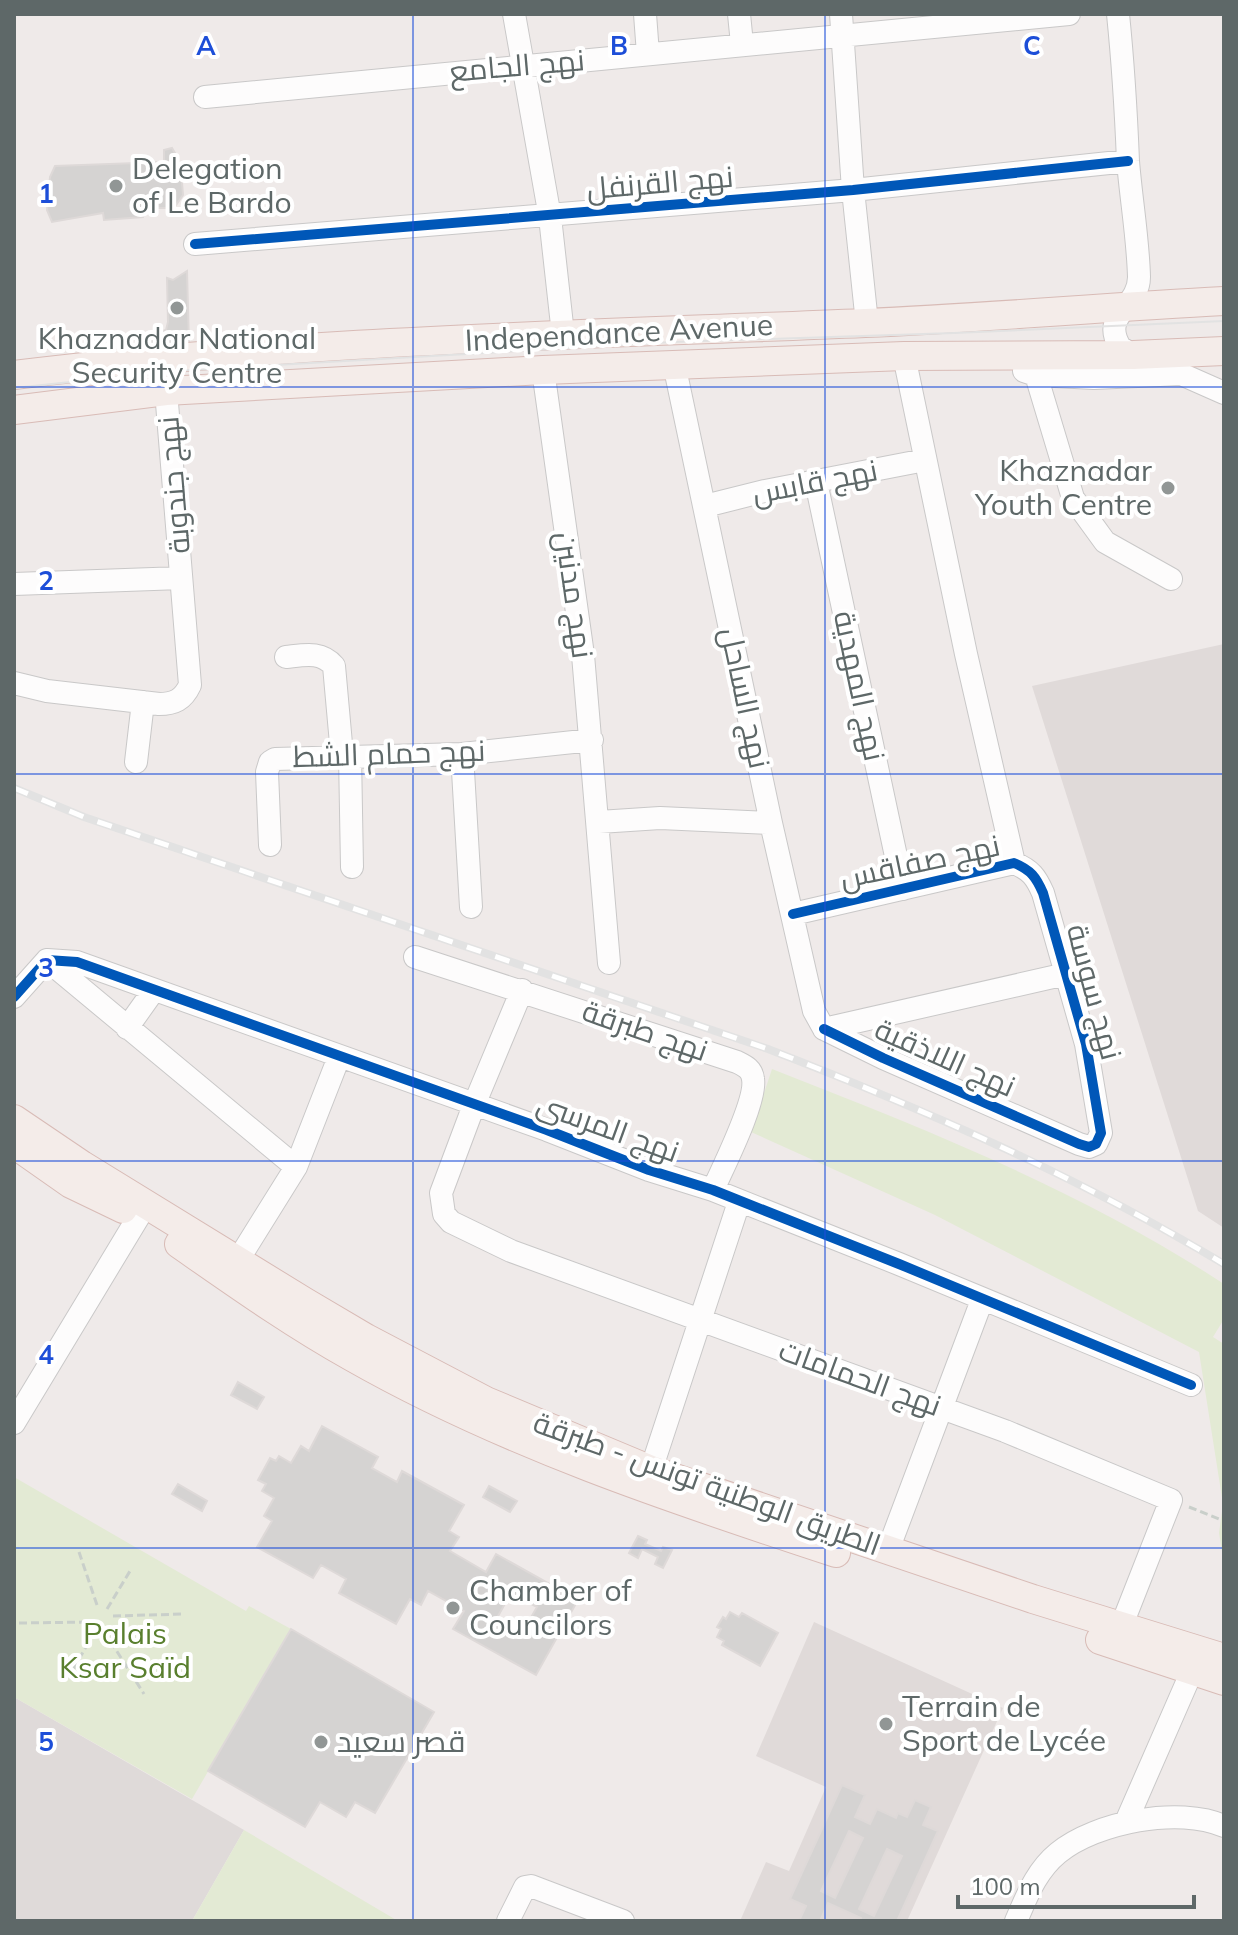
<svg xmlns="http://www.w3.org/2000/svg" width="1238" height="1935" viewBox="0 0 1238 1935" font-family="Mulish,Cairo,sans-serif">
	<rect width="100%" height="100%" fill="#efeae9"/>
	<path fill="#dfdad9" d="M14,1697L244,1830L192,1921H14Z"/>
	<path fill="#e0dad9" d="M1224,644V1228L1198,1211L1032,686Z
		M814,1622L1003,1708L907,1921H740L766,1862L789,1871L826,1787L756,1756Z"/>
	<path fill="#e3ead4" d="M772,1069C928,1130 1084,1192 1224,1284V1319L1213,1337L1224,1344V1563L1219,1533L1223,1504L1199,1352L935,1215L751,1132Z
		M14,1477L246,1611L249,1606L291,1629L192,1799L14,1697Z
		M244,1830L398,1921H192Z"/>
	<path fill="#d5d3d2" stroke="#ded9d8" stroke-width="2" fill-rule="evenodd" d="M172,148L175,153V166L181,170L183,195L174,208H145L143,217L104,220L103,213L52,222L47,210L50,177L55,166L164,162V150Z
		M187,271L189,344L138,348L135,339L141,335L142,332L148,334L166,330L168,322L167,278L173,280Z
		M238,1382L264,1397L257,1409L231,1395Z
		M322,1426L378,1457L372,1468L397,1482L402,1471L464,1505L449,1531L459,1537L450,1551L486,1572L496,1554L578,1600L536,1675L453,1629L464,1611L428,1591L421,1605L410,1599L396,1624L339,1593L346,1579L321,1565L313,1578L257,1547L272,1521L264,1516L274,1498L262,1491L266,1484L258,1480L270,1458L276,1461L279,1456L291,1463L301,1446L309,1451ZM511,1593L537,1607L522,1633L497,1618Z
		M178,1484L207,1501L202,1511L172,1494Z
		M489,1486L517,1501L510,1512L483,1497Z
		M638,1536L647,1540L645,1544L661,1551L663,1547L672,1550L663,1568L655,1564L658,1557L642,1549L638,1558L629,1553Z
		M730,1612L739,1617L742,1613L778,1633L760,1666L722,1645L724,1641L717,1637L721,1629L717,1627L723,1617L726,1619Z
		M291,1629L434,1712L375,1813L355,1802L346,1817L320,1802L305,1827L208,1771Z
		M842,1785L865,1795L855,1817L870,1824L877,1809L896,1818L898,1813L907,1817L915,1800L931,1807L923,1825L938,1831L897,1921H860L861,1918L828,1903L820,1921H799L806,1906L790,1899ZM849,1831L863,1838L835,1898L821,1891ZM887,1849L902,1856L874,1916L859,1909Z"/>
	<g fill="none" stroke-linecap="round" stroke-linejoin="round">
		<g stroke="#c9c8c8" stroke-width="24">
			<path id="minor" d="M514,14L550,217L563,334
				M645,14L648,54
				M739,14L742,44
				M841,14L853,190L867,323
				M1118,14C1123,63 1126,112 1128,161C1131,199 1138,238 1139,277C1139,308 1100,314 1120,347L1133,355
				M205,97L1069,14
				M195,244L853,190L1128,161
				M904,356L966,654L1014,863
				M674,364L771,823L814,1011L824,1029
				M543,370L583,655L609,963
				M1024,371L1036,375L1094,378L1181,374L1224,393
				M1036,375L1073,498L1105,542L1171,579
				M816,482L903,889
				M705,506L765,491L925,460
				M14,584L181,578
				M286,657C305,655 321,651 334,666L342,755
				M14,683L47,691L159,704C174,704 183,700 190,685L166,391
				M462,754L471,907
				M350,755L352,867
				M136,762L143,702
				M599,822L660,818L771,823
				M270,845L267,772L270,762L275,759L462,754L592,740
				M793,914L1014,863C1031,870 1036,877 1043,893L1086,1044L1101,1133L1096,1144L1089,1147L1079,1144L883,1058L824,1029
				M415,957L737,1062C745,1066 752,1069 753,1079C757,1101 723,1167 713,1190
				M47,960L296,1167
				M522,990L474,1105L441,1193L444,1214L451,1222L511,1251L1005,1431L1171,1500L1121,1627
				M14,997L47,960L77,962L547,1130L649,1170L713,1190L899,1264L1191,1385
				M127,1028L154,990
				M824,1029L1066,974
				M238,1260L296,1167L339,1057
				M14,1423L139,1216
				M651,1470L739,1202
				M888,1550L982,1300
				M1126,1822L1192,1671
				M508,1921L525,1887L531,1886L623,1921
				M1016,1921C1027,1896 1036,1871 1058,1853C1096,1822 1179,1806 1224,1826"/>
		</g>
		<g stroke="#d8bbb6" stroke-width="30">
			<path id="major" d="M14,375C296,340 581,335 865,323C985,318 1104,307 1224,301
				M14,410L166,391L543,370L904,356L1133,355L1224,351
				M14,1119L82,1165L305,1302L366,1338L486,1401L651,1470L1033,1599L1224,1658
				M14,1144L71,1184L123,1209
				M179,1244C235,1283 291,1323 352,1357C503,1443 671,1499 836,1553
				M1100,1640L1224,1681"/>
		</g>
		<path stroke="#c9cfca" stroke-width="3" stroke-dasharray="8 4" stroke-linecap="butt" d="M1189,1507L1224,1521
			M79,1552L98,1608
			M107,1609L130,1571
			M113,1616L184,1614
			M19,1623L90,1622
			M104,1631L144,1694
			M73,1670L96,1629"/>
		<use href="#minor" stroke="#fdfcfc" stroke-width="22"/>
		<use href="#major" stroke="#f4ece9" stroke-width="28"/>
		<path stroke="#e2e2e2" stroke-width="2" d="M14,388L174,371L673,342L954,333L1224,321"/>
		<g stroke="#e2e2e2" stroke-width="8">
			<path id="rail" d="M14,788L84,817L768,1049C926,1110 1079,1177 1224,1264"/>
		</g>
		<use href="#rail" stroke="#fff" stroke-width="5" stroke-dasharray="15" stroke-linecap="butt"/>
		<g stroke="#fff" stroke-width="15">
			<path id="cycleway" d="M195,244L853,190L1128,161
				M793,914L1014,863C1031,870 1036,877 1043,893L1086,1044L1101,1133L1096,1144L1089,1147L1079,1144L883,1058L824,1029
				M14,997L47,960L77,962L547,1130L649,1170L713,1190L899,1264L1191,1385"/>
		</g>
		<use href="#cycleway" stroke="#0057b8" stroke-width="10"/>
	</g>
	<path fill="none" stroke="#1d4ed8" stroke-width="2" stroke-opacity="0.55" d="M413,14V1921M825,14V1921M14,387H1224M14,774H1224M14,1161H1224M14,1548H1224"/>
	<g fill="#919695" stroke="#fff" stroke-width="3">
		<circle cx="116" cy="186" r="8"/>
		<circle cx="177" cy="308" r="8"/>
		<circle cx="1168" cy="488" r="8"/>
		<circle cx="453" cy="1608" r="8"/>
		<circle cx="886" cy="1724" r="8"/>
		<circle cx="321" cy="1742" r="8"/>
	</g>
	<g text-anchor="middle" stroke-width="8" stroke-linejoin="round" paint-order="stroke">
		<g font-size="30" fill="#5e6868" stroke="#fff">
			<text transform="translate(517 66) rotate(-5)" y="10">نهج الجامع</text>
			<text transform="translate(660 183) rotate(-5)" y="10">نهج القرنفل</text>
			<text transform="translate(619 333) rotate(-3)" y="10">Independance Avenue</text>
			<text transform="translate(815 482) rotate(-11)" y="10">نهج قابس</text>
			<text transform="translate(174 485) rotate(-95)" y="10">نهج جندوبة</text>
			<text transform="translate(574 595) rotate(82)" y="10">نهج مدنين</text>
			<text transform="translate(859 686) rotate(78)" y="10">نهج المهدية</text>
			<text transform="translate(745 698) rotate(78)" y="10">نهج الساحل</text>
			<text transform="translate(389 754) rotate(-2)" y="10">نهج حمام الشط</text>
			<text transform="translate(920 862) rotate(-12)" y="10">نهج صفاقس</text>
			<text transform="translate(1094 992) rotate(75)" y="10">نهج سوسة</text>
			<text transform="translate(645 1031) rotate(19)" y="10">نهج طبرقة</text>
			<text transform="translate(945 1058) rotate(24)" y="10">نهج اللاذقية</text>
			<text transform="translate(608 1128) rotate(20)" y="10">نهج المرسى</text>
			<text transform="translate(860 1378) rotate(20)" y="10">نهج الحمامات</text>
			<text transform="translate(707 1484) rotate(20)" y="10">الطريق الوطنية تونس - طبرقة</text>
		</g>
		<g font-size="30" fill="#5e6868" stroke="#fff" text-anchor="start">
			<text x="132" y="179">Delegation<tspan x="132" dy="34">of Le Bardo</tspan></text>
			<text x="177" y="349" text-anchor="middle">Khaznadar National<tspan x="177" dy="34">Security Centre</tspan></text>
			<text x="1152" y="481" text-anchor="end">Khaznadar<tspan x="1152" dy="34">Youth Centre</tspan></text>
			<text x="469" y="1601">Chamber of<tspan x="469" dy="34">Councilors</tspan></text>
			<text x="902" y="1717">Terrain de<tspan x="902" dy="34">Sport de Lycée</tspan></text>
			<text x="337" y="1752">قصر سعيد</text>
		</g>
		<g font-size="30" fill="#597f2e" stroke="#fff">
			<text x="125" y="1644">Palais<tspan x="125" dy="34">Ksar Saïd</tspan></text>
		</g>
	</g>
	<g font-size="26" text-anchor="middle" font-weight="bold" fill="#1d4ed8" stroke="#fff" stroke-width="8" stroke-linejoin="round" paint-order="stroke">
		<text x="206" y="55">A</text>
		<text x="619" y="55">B</text>
		<text x="1032" y="55">C</text>
		<text x="46" y="203">1</text>
		<text x="46" y="590">2</text>
		<text x="46" y="977">3</text>
		<text x="46" y="1364">4</text>
		<text x="46" y="1751">5</text>
	</g>
	<rect width="1238" height="1935" fill="none" stroke="#5e6868" stroke-width="32"/>
	<path d="M958 1895v12h236v-12" fill="none" stroke="#5e6868" stroke-width="4"/>
	<text x="970" y="1895" font-size="24" fill="#5e6868" stroke="#ffffff" stroke-width="6" paint-order="stroke">100 m</text>
</svg>
